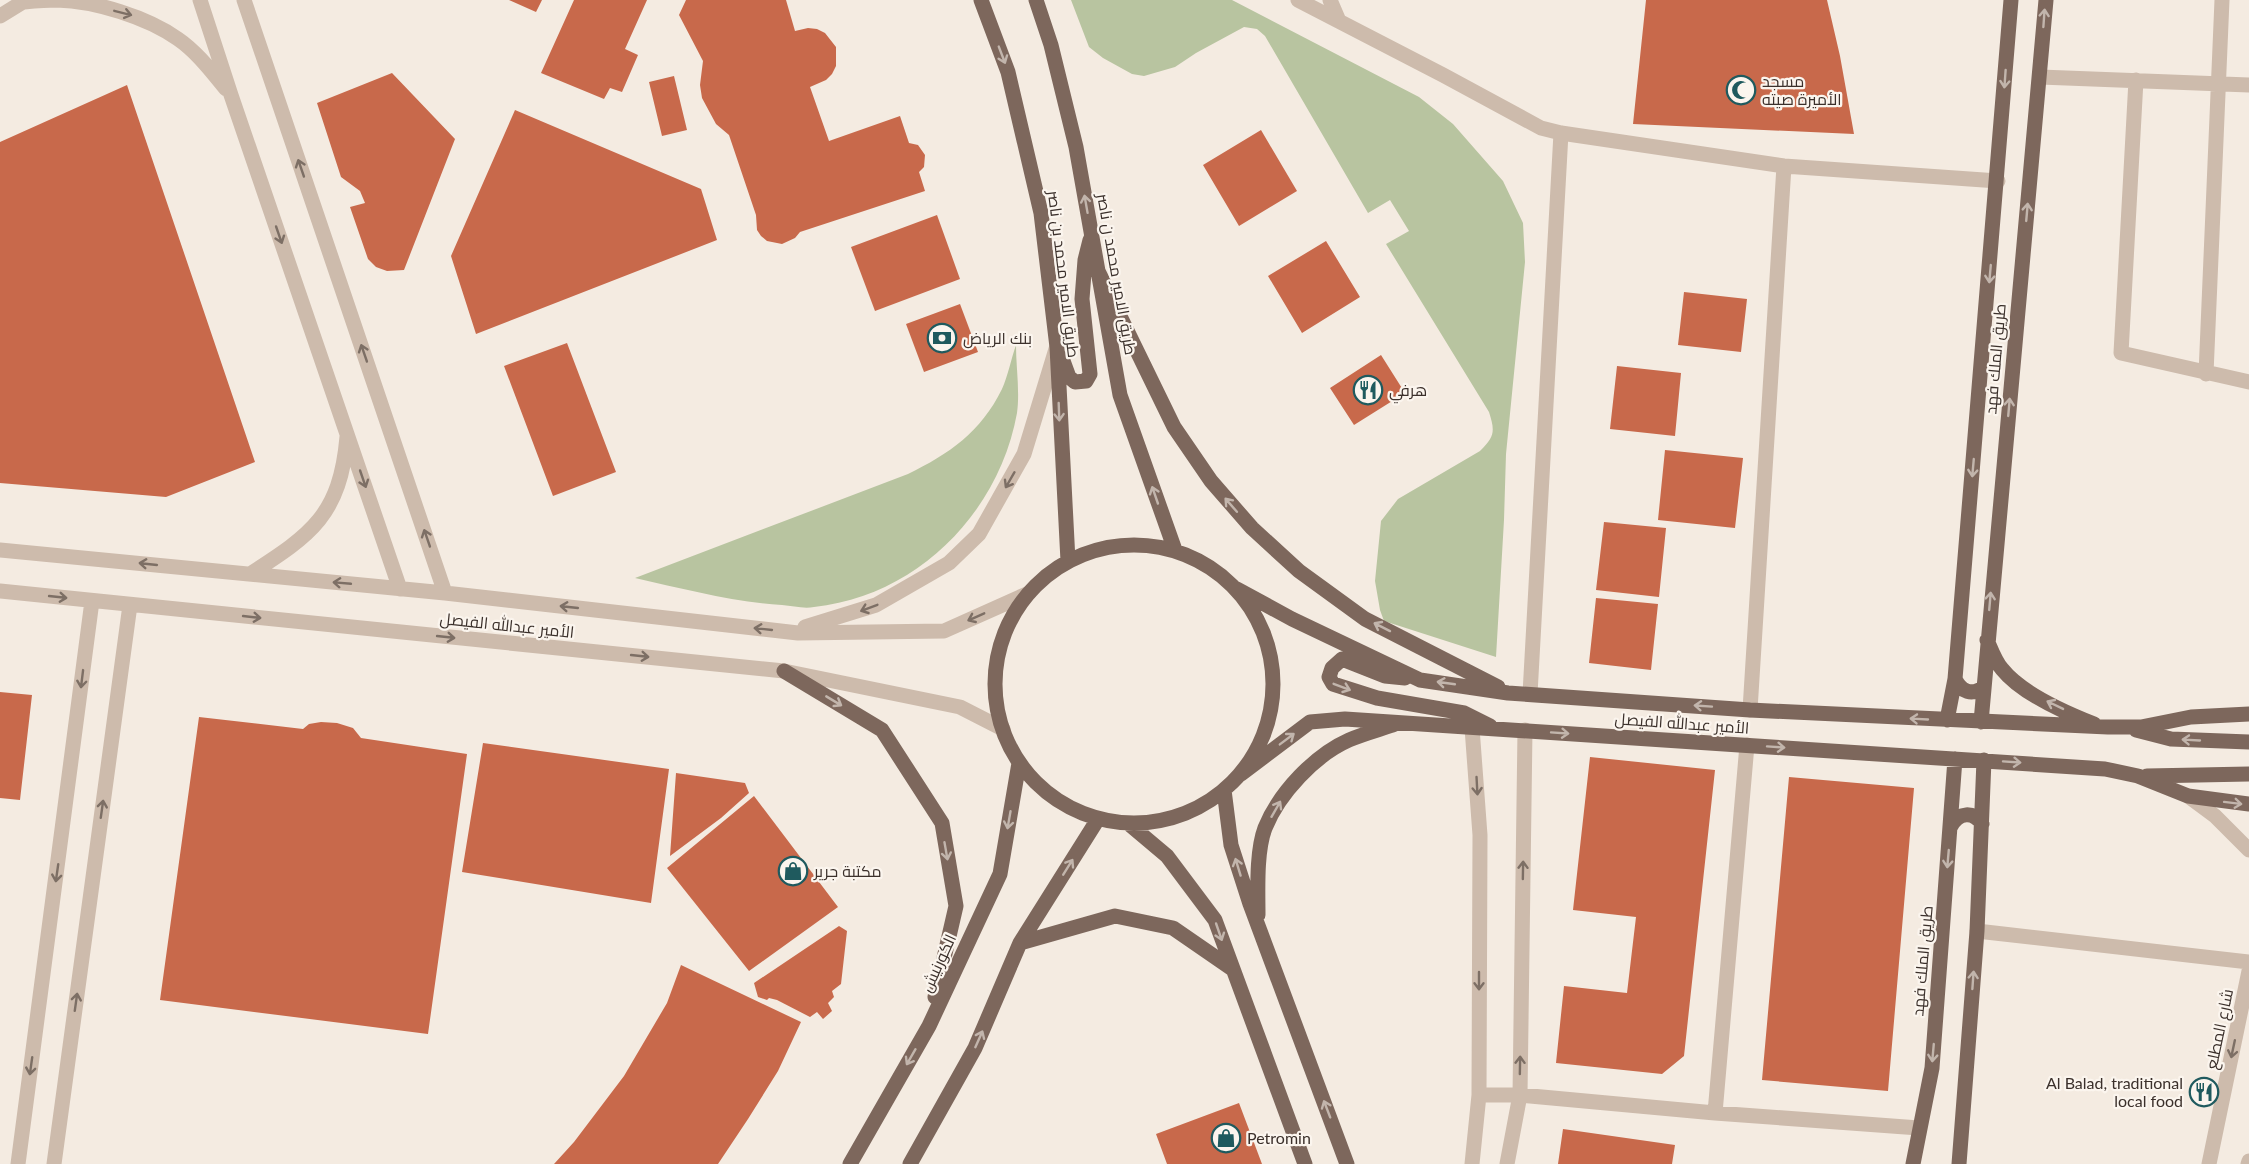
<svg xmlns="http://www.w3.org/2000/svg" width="2249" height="1164" viewBox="0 0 2249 1164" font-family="Lato,Cairo,sans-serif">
	<rect width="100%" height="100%" fill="#f4ebe1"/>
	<path fill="#b8c4a0" d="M1071,0H1232L1419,97L1453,124L1503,181L1523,223L1525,262L1506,454L1504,520L1496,657L1384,621L1380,610L1375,581L1381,521L1398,499L1480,451C1495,436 1495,431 1489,412L1386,244L1409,231L1390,200L1368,213L1265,36L1257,29L1244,27L1196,53L1175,67L1144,76L1132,74L1103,58L1089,47Z
		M1016,345C1016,367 1020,392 1017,413C999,513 917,596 814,607C804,609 793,606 782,605C733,602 684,589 635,578L908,474C949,454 981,432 1002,389C1008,376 1011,359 1016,345Z"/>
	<path fill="#c8694b" d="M509,0H542L536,12Z
		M574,0H647L625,49L638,55L622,92L610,88L604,99L541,73Z
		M686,0H786L795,31L808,28L817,29L825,33L836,47V66L832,74L826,80L810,87L829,141L900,116L909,143L918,145L925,155L924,167L919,172L925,191L800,232L795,238L782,244L767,241L761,236L757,230L756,215L729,135L716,124L702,98L700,85L703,61L679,15Z
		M1646,0H1827L1840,56L1854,134L1633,124Z
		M392,73L455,139L404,270L387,271L376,267L368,259L350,207L365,203L360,191L341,177L317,103Z
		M674,76L687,130L662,136L649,82Z
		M127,85L255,462L166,497L0,483V142Z
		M515,110L701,189L717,240L476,334L451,256Z
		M1261,130L1297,191L1239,226L1203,165Z
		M937,215L960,279L875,311L851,247Z
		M1326,241L1360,297L1302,333L1268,276Z
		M1684,292L1747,299L1741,352L1678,345Z
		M960,304L978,352L924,372L906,324Z
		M567,343L616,472L553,496L504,366Z
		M1381,355L1405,393L1354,425L1330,388Z
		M1617,366L1681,373L1675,436L1610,429Z
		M1665,450L1743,458L1735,528L1658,520Z
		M1604,522L1666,528L1659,597L1596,590Z
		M1596,598L1658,604L1651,670L1589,663Z
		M0,692L32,695L20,800L0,798Z
		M199,717L303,729L309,724L321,722L337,723L353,728L361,738L467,754L428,1034L160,1000Z
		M483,743L669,769L651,903L462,872Z
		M1590,757L1715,770L1684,1056L1662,1074L1556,1063L1564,986L1627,993L1636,917L1573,910Z
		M676,773L745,783L749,793L721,818L670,856Z
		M1789,777L1914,788L1888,1091L1762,1080Z
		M754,796L838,907L749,971L667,868Z
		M839,926L847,931L841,984L832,991L834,997L828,1003L832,1011L823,1019L817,1012L810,1017L777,1000L769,998L767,1000L758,997L754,983Z
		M681,965L801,1022L778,1071L748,1119L718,1164H554L574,1142L624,1076L667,1003Z
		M1239,1103L1262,1164H1167L1156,1134Z
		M1563,1129L1675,1145L1672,1164H1558Z"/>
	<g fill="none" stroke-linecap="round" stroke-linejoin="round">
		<path stroke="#cdbbac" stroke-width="15" d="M200,0L231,95L400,589
			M244,0L445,593
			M1298,0L1443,75L1541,128L1561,133L1784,166L1998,181
			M1330,0L1339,21
			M24,2C35,1 46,0 57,0C95,1 147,17 178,39C197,52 212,72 226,89
			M0,16L26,0
			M2040,77L2249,85
			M2136,80L2121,353L2249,382
			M2206,374L2222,0
			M0,550L445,593L798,633L944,631L1029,593
			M250,574C312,534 340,515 347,437
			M0,591L784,671L960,707L1003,729
			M805,627L876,605L949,563L979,534L1024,454L1056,349
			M1530,694L1561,133
			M1750,710L1784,166
			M1472,728L1480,835L1479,1095L1472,1164
			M2188,796L2215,816L2249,850
			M1977,931L2249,962
			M1479,1095H1520L1715,1113L1919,1128
			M1715,1113L1747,745
			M18,1164L92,601
			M54,1164L130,605
			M1507,1164L1520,1095L1525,730
			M2209,1164L2249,971
			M2248,1164L2249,1161"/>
		<path stroke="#7d675c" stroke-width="15" d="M981,0L1008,72L1041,213L1057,347L1068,561
			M1036,0L1051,45L1076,147L1120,395L1175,550
			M1098,271L1174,427L1211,481L1252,528L1299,571L1365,619L1498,687
			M1062,358L1069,377L1075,382L1086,381L1090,374L1082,299L1085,260L1090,240
			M995 684a139 139 0 1 1 278 0a139 139 0 1 1-278 0Z
			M1237,589L1292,619L1420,680L1508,693L1750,710L2108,727H2141L2191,717L2249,714
			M1987,640C1991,649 1995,661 2002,669C2021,693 2066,713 2094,724
			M784,671L882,730L942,823L956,906L935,997
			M1405,678L1385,676L1342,659L1332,668L1329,677L1333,684L1377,698L1464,713L1490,726
			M1955,679C1961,692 1972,696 1984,687
			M1947,720L1955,679L2011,0
			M1981,722L2046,0
			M2136,730L2171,739L2249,742
			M1241,774L1310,722L1345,719L2105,769L2138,776L2188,796L2249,804
			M2147,776L2249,774
			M1224,790L1231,845L1250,904L1347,1164
			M1129,824L1167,856L1215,920L1305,1164
			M1951,826C1959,812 1973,811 1982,824
			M1258,915C1258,890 1256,852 1265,828C1279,793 1315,755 1349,740C1363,734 1378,730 1393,725
			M1020,943L1115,916L1173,928L1231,968
			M850,1164L929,1026L1000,874L1019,763
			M910,1164L975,1048L1020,943L1098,819
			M1913,1164L1932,1068L1955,759
			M1959,1164L1977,931L1984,760"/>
	</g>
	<defs><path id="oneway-shaft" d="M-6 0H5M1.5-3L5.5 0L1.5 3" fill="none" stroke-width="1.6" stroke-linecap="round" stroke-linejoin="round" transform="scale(1.5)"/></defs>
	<g stroke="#7d6f65">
		<use href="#oneway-shaft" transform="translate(123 13) rotate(14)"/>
		<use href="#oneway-shaft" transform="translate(301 168) rotate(-109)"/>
		<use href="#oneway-shaft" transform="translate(279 235) rotate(71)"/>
		<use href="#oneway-shaft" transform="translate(364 353) rotate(-109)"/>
		<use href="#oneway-shaft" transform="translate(363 479) rotate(71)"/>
		<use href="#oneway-shaft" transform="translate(1010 480) rotate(120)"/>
		<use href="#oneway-shaft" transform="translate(427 538) rotate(-109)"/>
		<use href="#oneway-shaft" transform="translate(148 564) rotate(-174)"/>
		<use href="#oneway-shaft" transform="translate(342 583) rotate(-175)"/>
		<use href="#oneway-shaft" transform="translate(58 597) rotate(6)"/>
		<use href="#oneway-shaft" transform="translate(569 607) rotate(-174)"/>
		<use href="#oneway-shaft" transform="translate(869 608) rotate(159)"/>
		<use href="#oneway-shaft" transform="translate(252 617) rotate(6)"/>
		<use href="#oneway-shaft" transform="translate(976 617) rotate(156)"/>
		<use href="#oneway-shaft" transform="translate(763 629) rotate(-174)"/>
		<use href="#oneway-shaft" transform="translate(446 637) rotate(6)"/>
		<use href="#oneway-shaft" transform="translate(640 656) rotate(6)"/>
		<use href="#oneway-shaft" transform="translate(82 679) rotate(97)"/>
		<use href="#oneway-shaft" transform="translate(1477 786) rotate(87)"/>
		<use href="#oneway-shaft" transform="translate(102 809) rotate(-82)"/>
		<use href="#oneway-shaft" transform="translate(1523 870) rotate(-89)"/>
		<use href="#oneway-shaft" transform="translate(57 873) rotate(98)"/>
		<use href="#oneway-shaft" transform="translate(1479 981) rotate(90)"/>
		<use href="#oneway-shaft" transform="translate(76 1002) rotate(-82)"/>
		<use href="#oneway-shaft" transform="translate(2233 1049) rotate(102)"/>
		<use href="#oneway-shaft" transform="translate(1520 1065) rotate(-89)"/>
		<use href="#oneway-shaft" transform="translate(31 1066) rotate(98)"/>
	</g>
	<g stroke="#c2b5ac">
		<use href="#oneway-shaft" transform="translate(2044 18) rotate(-86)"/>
		<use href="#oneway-shaft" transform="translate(1002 55) rotate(69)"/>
		<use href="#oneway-shaft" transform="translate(2005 79) rotate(94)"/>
		<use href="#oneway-shaft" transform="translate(1086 204) rotate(-100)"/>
		<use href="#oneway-shaft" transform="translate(2027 212) rotate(-85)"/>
		<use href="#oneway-shaft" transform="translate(1990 274) rotate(95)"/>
		<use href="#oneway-shaft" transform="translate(2009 407) rotate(-85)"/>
		<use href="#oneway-shaft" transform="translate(1059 412) rotate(88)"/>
		<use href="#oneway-shaft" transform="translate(1973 468) rotate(95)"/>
		<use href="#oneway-shaft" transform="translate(1155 495) rotate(-109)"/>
		<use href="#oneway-shaft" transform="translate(1231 505) rotate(-131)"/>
		<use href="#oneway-shaft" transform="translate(1990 601) rotate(-85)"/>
		<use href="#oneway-shaft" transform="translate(1382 627) rotate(-153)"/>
		<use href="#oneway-shaft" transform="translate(1446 683) rotate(-172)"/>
		<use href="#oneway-shaft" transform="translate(1342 687) rotate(21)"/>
		<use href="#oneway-shaft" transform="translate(834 701) rotate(31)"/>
		<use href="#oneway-shaft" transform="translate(2055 705) rotate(-154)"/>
		<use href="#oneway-shaft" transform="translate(1703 706) rotate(-176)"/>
		<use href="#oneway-shaft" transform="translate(1919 719) rotate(-177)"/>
		<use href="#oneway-shaft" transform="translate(1560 733) rotate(4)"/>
		<use href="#oneway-shaft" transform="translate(1287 739) rotate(-37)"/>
		<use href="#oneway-shaft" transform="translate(2191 740) rotate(-177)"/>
		<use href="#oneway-shaft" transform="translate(1776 747) rotate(4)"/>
		<use href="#oneway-shaft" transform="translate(2012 762) rotate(4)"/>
		<use href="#oneway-shaft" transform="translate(2233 803) rotate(7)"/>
		<use href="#oneway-shaft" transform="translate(1276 809) rotate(-60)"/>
		<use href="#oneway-shaft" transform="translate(1009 820) rotate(100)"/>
		<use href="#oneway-shaft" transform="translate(946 851) rotate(80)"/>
		<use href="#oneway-shaft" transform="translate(1948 859) rotate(95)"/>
		<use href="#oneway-shaft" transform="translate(1068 867) rotate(-58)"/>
		<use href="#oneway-shaft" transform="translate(1238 867) rotate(-107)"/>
		<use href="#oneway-shaft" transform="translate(1219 932) rotate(71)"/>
		<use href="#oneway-shaft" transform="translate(1973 980) rotate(-86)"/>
		<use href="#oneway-shaft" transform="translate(979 1039) rotate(-66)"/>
		<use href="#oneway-shaft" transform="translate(1933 1053) rotate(95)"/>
		<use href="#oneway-shaft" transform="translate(911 1057) rotate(120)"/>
		<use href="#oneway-shaft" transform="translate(1327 1109) rotate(-111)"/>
	</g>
	<defs>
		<g id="mosque-ring" transform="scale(1.5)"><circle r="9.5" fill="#fbf5ee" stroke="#1f5a5e" stroke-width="1.5"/><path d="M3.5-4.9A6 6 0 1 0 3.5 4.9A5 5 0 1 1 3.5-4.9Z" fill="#1f5a5e"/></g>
		<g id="bank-ring" transform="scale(1.5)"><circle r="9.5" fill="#fbf5ee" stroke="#1f5a5e" stroke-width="1.5"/><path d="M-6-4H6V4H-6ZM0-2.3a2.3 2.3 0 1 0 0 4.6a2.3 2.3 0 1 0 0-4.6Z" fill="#1f5a5e"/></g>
		<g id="restaurant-ring" transform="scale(1.5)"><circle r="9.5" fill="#fbf5ee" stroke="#1f5a5e" stroke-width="1.5"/><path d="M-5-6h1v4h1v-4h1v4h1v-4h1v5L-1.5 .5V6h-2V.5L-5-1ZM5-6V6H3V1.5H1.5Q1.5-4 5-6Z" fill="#1f5a5e"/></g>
		<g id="shop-ring" transform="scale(1.5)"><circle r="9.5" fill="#fbf5ee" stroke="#1f5a5e" stroke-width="1.5"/><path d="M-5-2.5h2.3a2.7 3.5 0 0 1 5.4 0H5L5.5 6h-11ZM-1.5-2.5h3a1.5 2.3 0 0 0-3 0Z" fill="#1f5a5e"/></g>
	</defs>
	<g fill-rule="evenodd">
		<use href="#mosque-ring" x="1741" y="90"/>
		<use href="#bank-ring" x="942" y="338"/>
		<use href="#restaurant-ring" x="1368" y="390"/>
		<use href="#shop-ring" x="793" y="871"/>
		<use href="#restaurant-ring" x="2204" y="1092"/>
		<use href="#shop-ring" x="1226" y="1138"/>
	</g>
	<g text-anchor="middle" stroke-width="4.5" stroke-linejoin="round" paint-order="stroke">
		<g font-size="16" fill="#3b302b" stroke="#fbf5ee" text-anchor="start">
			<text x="1762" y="87">مسجد<tspan x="1762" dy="18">الأميرة صيته</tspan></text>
			<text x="963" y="344">بنك الرياض</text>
			<text x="1389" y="396">هرفي</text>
			<text x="814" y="877">مكتبة جرير</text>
			<text x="2183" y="1089" text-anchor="end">Al Balad, traditional<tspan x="2183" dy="18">local food</tspan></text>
			<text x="1247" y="1144">Petromin</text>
		</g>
		<g font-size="16" fill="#3b302b" stroke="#fbf5ee">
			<text transform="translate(1064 274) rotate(83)" y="6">طريق الامير محمد بن ناصر</text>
			<text transform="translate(1117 274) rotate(80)" y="6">طريق الامير محمد ن ناصر</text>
			<text transform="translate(1995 359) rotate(-85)" y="6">طريق الملك فهد</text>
			<text transform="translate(507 625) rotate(6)" y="6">الأمير عبدالله الفيصل</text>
			<text transform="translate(1682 723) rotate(4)" y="6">الأمير عبدالله الفيصل</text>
			<text transform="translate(1922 961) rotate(-85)" y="6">طريق الملك فهد</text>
			<text transform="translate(938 963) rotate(-65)" y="6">الكورنيش</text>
			<text transform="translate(2219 1029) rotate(-78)" y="6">شارع المطلع</text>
		</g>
	</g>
</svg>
